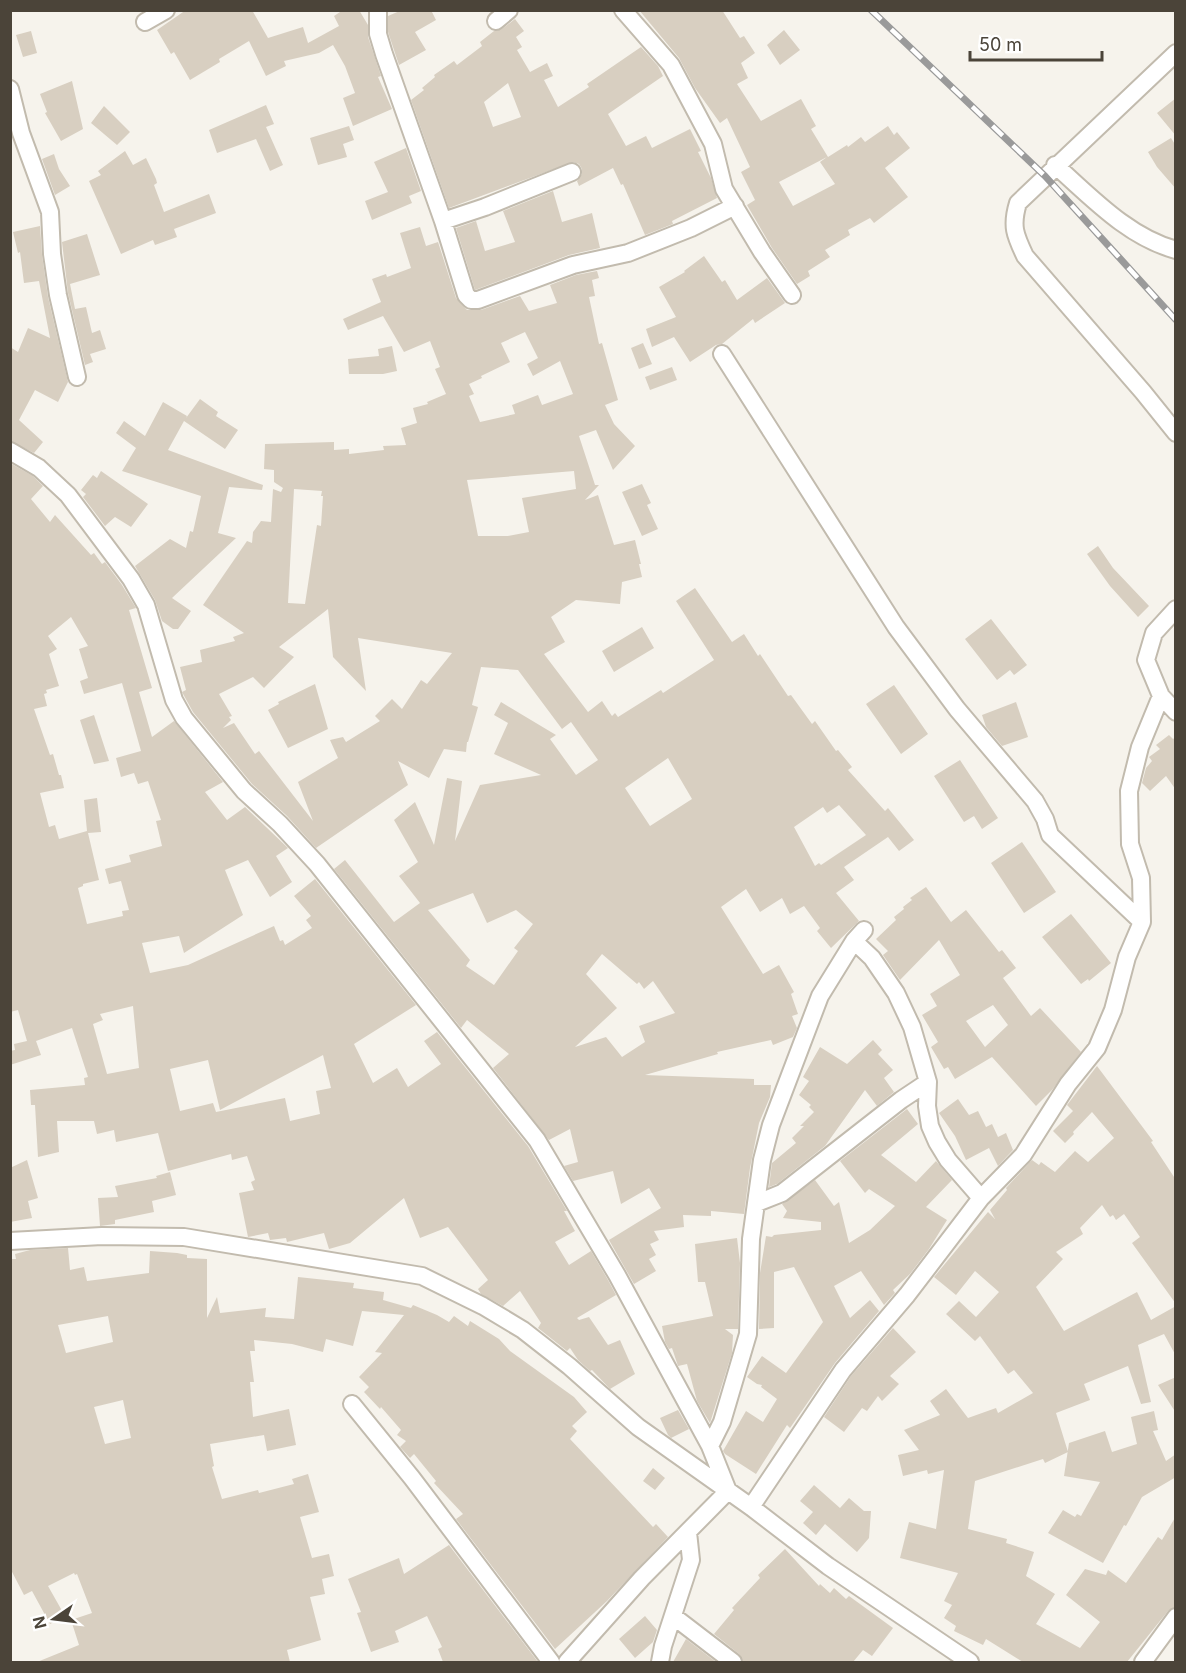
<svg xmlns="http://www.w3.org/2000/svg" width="1186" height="1673" viewBox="0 0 1186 1673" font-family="Inter,sans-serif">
	<rect width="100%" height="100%" fill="#f6f3ec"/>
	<path fill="#d8cfc1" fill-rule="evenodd" d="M186,10H252L268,38L303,27L308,43L339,26L334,16L343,10H359L368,25V37L381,76L378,77L392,109L353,126L343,98L355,93L345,66L333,45L319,53L284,61L286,66L266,76L249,41L219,59L220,62L190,80L174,52L171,54L157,30Z
		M402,10H431L436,20L415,32L426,50L399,65L388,32V16Z
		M639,10H722L740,38L744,36L755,53L741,63L748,78L737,84L761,121L801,99L816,126L811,129L828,157L847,145L848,147L861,137L865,142L888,126L894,135L897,132L910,148L885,168L908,197L874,223L870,218L848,230L850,235L825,250L830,257L808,271L810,276L797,284L772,248L747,205L755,200L741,172L750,167L727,118L720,123L695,88L679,58ZM827,157L820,162L835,184L793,206L779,182Z
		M515,19L524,31L516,37L522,47L517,50L530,72L547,63L553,76L544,80L558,107L589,87L587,84L641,47L658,66L663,76L608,114L626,146L646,136L652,148L690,129L701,151L698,152L711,178L717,198L672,221L673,224L645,235L623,184L621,185L613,168L579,186L577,181L582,174V169L579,164L573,162L449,208L411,100L424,90L422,88L435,77L434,75L454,61L457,65L482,46L480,42L494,31L502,29ZM508,83L521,117L493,127L484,102Z
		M784,30L800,50L780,65L767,45Z
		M31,31L37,53L23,57L16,35Z
		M72,81L83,129L61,141L45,113L47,112L40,94Z
		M1176,98V136L1157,113Z
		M266,105L274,124L266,127L283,165L270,171L256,139L217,153L209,130Z
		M104,106L130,132L117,145L91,123Z
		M349,126L354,140L343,144L347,157L318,165L310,138Z
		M1171,138L1176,146V189L1157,167L1148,152Z
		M406,148L421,191L409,196L412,203L372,220L365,201L388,192L374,162Z
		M125,151L133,165L146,158L156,179L157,183L154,185L164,212L209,194L216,213L174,229L177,237L155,245L153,240L121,254L89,181L101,175L98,171Z
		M54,154L59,169L70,186L55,195L42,159Z
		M553,191L562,222L592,213L600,248L569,255L475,290L456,228L476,221L485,251L515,242L503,211Z
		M40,226L42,255L48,297L68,382L58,402L35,390L19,420L43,442L34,453L10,441V347L18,352L28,328L50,338L39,281L24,283L20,252L18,253L13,232Z
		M420,227L426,246L438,242L456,298L467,310H481L520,296L529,311L557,303L550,285L576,275L597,271L599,278L592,280L595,296L589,297L599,344L602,343L618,400L605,405L614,424L635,446L613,470L596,430L579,436L595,485H599L585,500L598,495L614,545L635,540L641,564H639L642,577L622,582L620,604L576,600L551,617L565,642L544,654L588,712L602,701L612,716L615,713L618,717L661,690L663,693L714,660L676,601L695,588L732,642L744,634L758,656L760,654L788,696L791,695L812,724L815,721L836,751L838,750L852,767L848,770L885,811L888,808L914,840L899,851L888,837L844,867L854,880L836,893L859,921L831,948L817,931L820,928L804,906L790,914L782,898L760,912L746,889L721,907L763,974L779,965L794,992L791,994L798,1014L792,1016L797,1028L793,1037L773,1045L771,1040L717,1052L718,1054L645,1075L754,1079V1085H771L770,1097L759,1123L750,1168L744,1214L711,1211V1216L683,1215L684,1227L654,1231L659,1240L650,1244L656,1255L649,1259L656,1271L634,1284L609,1240L661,1208L649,1188L621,1204L613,1171L573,1181L564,1166L578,1162L570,1129L549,1140L493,1068L509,1054L467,1020L461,1028L334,869L345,860L394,922L420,903L399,876L418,862L394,820L415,802L434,845L447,778L462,781L455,841L480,785L541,775L494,754L508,723L494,715L501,702L556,735L550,739L576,775L598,760L571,722L562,729L518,670L481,667L472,705L478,707L468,742H467L466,752L444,749L429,778L398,761L408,785L316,848L287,816L252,784L193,712L182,692L186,690L180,667L202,662L200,650L235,641L233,637L244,633L203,605L247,541L252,543L253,532L261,521L271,522L273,489L281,492L283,488L274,482V470L264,469L265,444L334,442V450L349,449V454L384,450L383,446L406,445L401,428L417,423L413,408L428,404L427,402L446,394L435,369L440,367L430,341L404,352L383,316L348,330L343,319L381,302L372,279L386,274L387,277L411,268L400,233ZM525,332L538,358L527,364L533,376L560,361L573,394L542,405L538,395L512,405L515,414L480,422L469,396L474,394L469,384L482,378L481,376L510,362L501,343ZM574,471L576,489L522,498L529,532L508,536H478L467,480ZM294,489L322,491L321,496H323L321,526L317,525L305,604L288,603ZM328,609L333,657L366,691L358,638L452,653L427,684L421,680L402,709L392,699L375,716L380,721L346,742L343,737L330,740L338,758L298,782L313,821L259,751L255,754L234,723L223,728L231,720L229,717L232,716L219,694L253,677L264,688L294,657L279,647ZM668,758L692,799L650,826L625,788ZM839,805L866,835L821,865L819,863L815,866L794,827L823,807L827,813ZM473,893L487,923L516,910L533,924L514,948L518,951L494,985L466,966L470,960L428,910ZM602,954L637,984L639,982L644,989L653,981L675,1013L639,1026L645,1042L622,1057L606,1037L575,1047L617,1008L586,974Z
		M87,234L100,275L70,284L75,309L86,307L92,333L100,330L106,349L90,354L93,362L85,365L68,293L62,242Z
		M704,256L722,282L725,280L737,300L767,278L785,303L755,323L753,319L722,344L716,345L690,362L674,337L652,347L646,329L676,317L659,287L685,272L684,271Z
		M643,343L652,364L639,369L631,348Z
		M392,346L397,371L383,374H349L348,359L379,356L378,349Z
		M672,367L677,380L650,390L645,377Z
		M200,399L218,412L216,416L238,430L225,449L184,421L168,450L263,485L262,490L229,487L218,533L236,538L172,598L191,611L178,629H173L162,621L155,600L135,566L170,539L186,548L190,531L193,532L201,496L122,471L136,448L116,433L124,421L145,436L163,402L187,416L186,418Z
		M10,463L33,476L43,486L31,499L50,522L55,515L91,555L94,553L102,564L105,562L122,585L136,608L129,610L152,688L139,692L152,737L174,721L223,782L205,792L227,820L245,807L288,848L276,856L292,882L270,897L248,860L225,870L243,915L184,953L179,936L142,943L150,973L188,965L274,926L280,941L283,940L285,945L312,928L306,920L311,916L294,896L315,879L416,1005L354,1044L373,1083L397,1068L408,1087L441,1064L424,1041L437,1032L528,1146L567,1211H564L575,1231L555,1242L569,1265L591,1251L608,1280L616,1295L577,1318L579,1320L589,1317L608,1345L620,1340L635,1374L610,1389L592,1370L590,1371L578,1360L570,1348L567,1351L538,1328L541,1323L520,1291L503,1306L481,1294L478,1289L488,1280L448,1227L420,1238L404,1198L350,1243L329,1249L324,1233L287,1242L286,1238L270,1240L268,1233L248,1237L239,1193L254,1190L251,1182L255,1180L247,1156L232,1160L231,1154L168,1171L158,1133L116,1142L114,1130L97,1134L94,1121H57L59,1152L38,1157L35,1105H31L30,1090L85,1085L84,1078L88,1077L72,1028L36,1041L41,1055L10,1065V1051L15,1050L14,1044L27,1041L18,1010L10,1012ZM71,617L88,646L79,649L88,678L80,681L84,694L122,683L141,751L116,758L121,777L134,773L138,784L148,781L161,820L156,821L162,846L129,855L131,862L105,869L109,884L121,881L129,910L122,911L123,916L87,924L78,888L83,886V884L99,880L88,833L101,832L97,798L84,800L87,831L59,839L55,825L49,827L40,793L64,788L61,775H59L53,754L50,755L34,709L47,706L44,694L47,693L46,690L59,686L49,654L57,649L48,636ZM133,1006L139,1068L107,1074L93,1024L103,1020L100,1014ZM323,1055L331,1088L316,1091L320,1114L290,1121L285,1098L216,1112L213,1103L180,1111L170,1069L208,1060L220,1110Z
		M101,471L148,504L131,527L115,517L105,526L83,497L86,494L81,490L93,475L97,478Z
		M642,484L651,503L647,505L658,529L642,536L622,492Z
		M1098,546L1113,568L1149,606L1138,617L1110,586L1087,554Z
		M991,619L1027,665L1014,675L1010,670L997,680L965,639Z
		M642,627L654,648L614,672L602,651Z
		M315,684L328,729L288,748L268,710L279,704L278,702Z
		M894,685L928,734L901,754L866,704Z
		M1016,702L1028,737L1002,746L986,727L982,715Z
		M94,715L109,761L94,764L80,720Z
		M1169,735L1173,739L1176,737V790L1166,776L1150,791L1142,783L1146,768L1152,761L1149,757L1160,749L1156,745Z
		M960,760L998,818L982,829L974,816L964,822L934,776Z
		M1022,842L1056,892L1024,913L991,863Z
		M926,887L951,922L966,910L999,952L1002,950L1016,968L1003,978L1031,1016L1040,1008L1081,1052L1052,1090L1036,1106L992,1057L955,1079L948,1067L944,1069L931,1047L938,1042L922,1015L937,1006L930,994L960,975L939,940L900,980L883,955L888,951L876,939L896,920L894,917L904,909L903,907L912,900L910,898ZM993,1005L1008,1025L985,1047L966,1021Z
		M1071,914L1111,963L1089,981L1088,979L1081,984L1042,937Z
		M873,1040L882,1050L878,1054L893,1070L884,1078L894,1092L877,1106L865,1090L825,1146L777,1184L769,1187L772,1163L796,1143L792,1138L804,1126H800L814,1112L809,1107L811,1105L799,1095L809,1081L803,1077L820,1047L847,1064Z
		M1097,1066L1153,1141L1151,1142L1176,1180V1304L1132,1243L1140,1237L1124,1214L1116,1220L1113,1215L1110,1217L1102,1205L1080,1228L1083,1234L1056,1252L1063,1259L1036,1287L1064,1331L1137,1292L1151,1320L1176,1306V1356L1164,1334L1138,1345L1151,1402L1141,1404L1128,1366L1084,1384L1090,1400L1056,1413L1068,1452L1045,1463L1043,1459L975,1481L968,1529L1007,1539L1006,1543L1034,1552L1026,1576L1055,1594L1036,1624L1080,1648L1100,1622L1066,1595L1085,1569L1106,1575L1108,1570L1126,1583L1158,1537L1162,1540L1176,1516V1607L1168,1611L1127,1662H1023L986,1639L983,1645L954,1631L956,1626L944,1618L952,1605L944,1601L958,1573L900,1558L909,1522L936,1529L944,1470L928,1474L927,1470L903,1476L898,1455L919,1450L904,1430L940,1415L930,1401L946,1389L968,1418L996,1408L998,1413L1033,1393L1014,1370L1008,1374L980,1336L975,1341L946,1314L959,1301L976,1317L999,1292L975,1271L956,1295L934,1277L988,1212L995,1219L990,1210L1007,1190L1006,1188L1032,1160L1039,1165L1041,1162L1055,1172L1075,1151L1088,1162L1114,1138L1092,1112L1073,1132L1074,1134L1065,1143L1053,1131L1073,1111L1067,1105Z
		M958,1099L969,1115L978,1111L986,1127L992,1124L998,1137L1006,1133L1013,1150L998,1166L989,1148L966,1160L955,1136L939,1113Z
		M907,1109L918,1124L881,1155L916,1182L936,1161L952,1180L926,1207L947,1220L929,1249L910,1274L893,1290L895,1293L884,1305L861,1271L834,1286L850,1318L870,1300L879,1311L835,1363L790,1428L787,1425L756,1474L725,1454L723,1451L746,1411L763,1422L777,1399L761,1387L762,1385L757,1384L747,1377L762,1356L786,1373L823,1322L794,1267L774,1272V1328L759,1329L760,1273L766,1236L772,1237L774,1235L821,1230V1222L783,1218L787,1211L782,1204L815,1180L834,1206L839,1202L849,1243L870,1230L895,1206L869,1189L865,1193L840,1161Z
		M27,1160L38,1198L28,1201L32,1218L10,1222V1168Z
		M170,1172L176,1195L152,1201L154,1212L115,1220V1224L100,1226L98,1198L118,1197L115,1186L157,1178L156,1176Z
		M737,1238L740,1263L738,1329H725L733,1335L732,1353L710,1423L697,1401L687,1364L678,1366L672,1348L669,1349L665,1342L662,1326L713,1316L705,1282H698L695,1244Z
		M68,1248L70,1270L84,1267L87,1281L149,1273L150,1251L177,1253L187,1255V1258L207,1259V1318L217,1297L220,1313L266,1308L265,1317L294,1319L298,1277L354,1283L353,1288L384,1292L383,1300L411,1308L413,1305L437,1315L449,1322L454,1316L468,1326L470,1321L499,1339L510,1351L574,1397L587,1412L572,1426L577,1431L570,1439L653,1527L656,1524L668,1537L607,1601L555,1649L456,1519L463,1514L434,1483L436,1481L414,1454L410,1458L400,1447L406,1441L397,1435L401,1430L381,1407L380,1409L364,1392L369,1387L359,1377L382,1353L375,1352L404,1315L362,1311L353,1346L326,1339L323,1352L292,1344L254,1340L255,1351H250L254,1382H250L253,1417L289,1409L296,1445L267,1451L264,1435L210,1444L214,1466L212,1467L222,1499L258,1490L259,1493L294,1484L292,1479L308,1474L319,1512L300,1517L312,1558L329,1554L334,1576L322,1579L325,1594L310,1597L321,1640L287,1650L290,1662H37L79,1645L71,1620L92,1613L77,1574L75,1575L74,1573L48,1586L65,1616L50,1624L32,1591L24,1595L10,1568V1259H16L15,1254L30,1250ZM108,1316L113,1342L66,1353L58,1325ZM123,1400L131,1438L105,1444L94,1407Z
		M893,1328L916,1352L890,1376L899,1384L882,1401L878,1396L867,1411L862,1408L844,1432L824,1417L851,1376Z
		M1176,1377V1413L1158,1385Z
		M678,1410L689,1429L671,1438L668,1435L660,1418Z
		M1154,1411L1158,1430L1153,1431L1166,1461L1176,1454V1477L1142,1497L1126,1526L1124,1525L1103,1563L1048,1533L1063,1510L1075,1517L1077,1514L1081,1516L1100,1482L1064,1476L1069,1443L1105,1431L1112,1452L1137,1444L1131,1417Z
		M653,1468L665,1478L655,1490L643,1481Z
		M814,1485L840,1508L849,1498L864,1511H871L869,1538L857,1552L825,1524L816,1535L803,1523L813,1512L800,1501Z
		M449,1545L538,1662H443L438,1649L442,1647L427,1616L395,1631L399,1642L371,1652L357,1613L361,1612L348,1579L399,1558L404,1574Z
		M785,1549L819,1586L820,1584L830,1593L834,1588L846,1599L849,1596L893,1628L872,1656L863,1650L853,1662H743L739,1654L714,1634L734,1610L732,1608L760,1578L758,1575Z
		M645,1616L657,1630L653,1642L635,1658L619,1639Z
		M686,1639L716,1662H673Z"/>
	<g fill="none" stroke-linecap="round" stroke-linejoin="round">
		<g stroke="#c2bbae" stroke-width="20">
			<path id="minor" d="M378,10V34L384,54L443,221L485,207L572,172
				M623,10L671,65L713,144L724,189L762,252L792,295
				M496,21L509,10
				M145,22L166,10
				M1176,53L1018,203C1011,226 1015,235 1025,256L1143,392L1176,433
				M10,89L21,133L50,212L52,254L58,295L77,377
				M1055,165C1091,197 1128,237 1176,250
				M443,221L466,295L471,300H478L573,265L628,253L691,228L735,206
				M722,354L896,627L957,709L1035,801L1045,819L1050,835L1142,922
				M10,451L39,468L68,495L131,579L146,605L174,700L184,718L244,791L280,824L317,864L537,1140L617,1275L710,1446L728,1491
				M1176,609L1154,633L1146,660L1161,696L1176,712
				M854,941L872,958L896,993L912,1027L928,1082L927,1106L930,1126L937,1142L948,1160L981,1198
				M757,1203L782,1193L901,1100L928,1082
				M10,1241L102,1236L184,1237L422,1276L483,1306L523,1330L569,1366L638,1427L751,1507L828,1566L970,1662
				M352,1404L412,1478L551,1662
				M710,1446L722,1422L748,1334L751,1239L762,1160L771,1125L820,996L854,941L864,930
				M751,1507L843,1370L907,1295L981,1198L1023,1155L1068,1084L1097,1048L1113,1010L1127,957L1142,922L1141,878L1130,844L1129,791L1140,747L1161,696
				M673,1616L733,1662
				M567,1662L642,1578L728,1491
				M660,1662L663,1646L691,1560L688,1532
				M1143,1662L1176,1617"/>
		</g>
		<use href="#minor" stroke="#fff" stroke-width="16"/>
		<g stroke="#9a9a9a" stroke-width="7">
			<path id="rail" d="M871,10L1045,176L1176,320"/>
		</g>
		<use href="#rail" stroke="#fff" stroke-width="4.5" stroke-dasharray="14" stroke-linecap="butt"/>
	</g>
	<rect width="1186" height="1673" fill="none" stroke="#4b4439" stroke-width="24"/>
	<g transform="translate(54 1619) rotate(256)" stroke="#ffffff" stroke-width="4.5" paint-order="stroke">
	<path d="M0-4.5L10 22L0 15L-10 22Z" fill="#4b4439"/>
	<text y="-9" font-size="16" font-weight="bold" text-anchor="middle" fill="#4b4439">N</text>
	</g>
	<path d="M970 51v9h132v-9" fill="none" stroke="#4b4439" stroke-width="3"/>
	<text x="979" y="51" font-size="18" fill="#4b4439" stroke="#ffffff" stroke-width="4.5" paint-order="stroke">50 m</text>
</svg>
